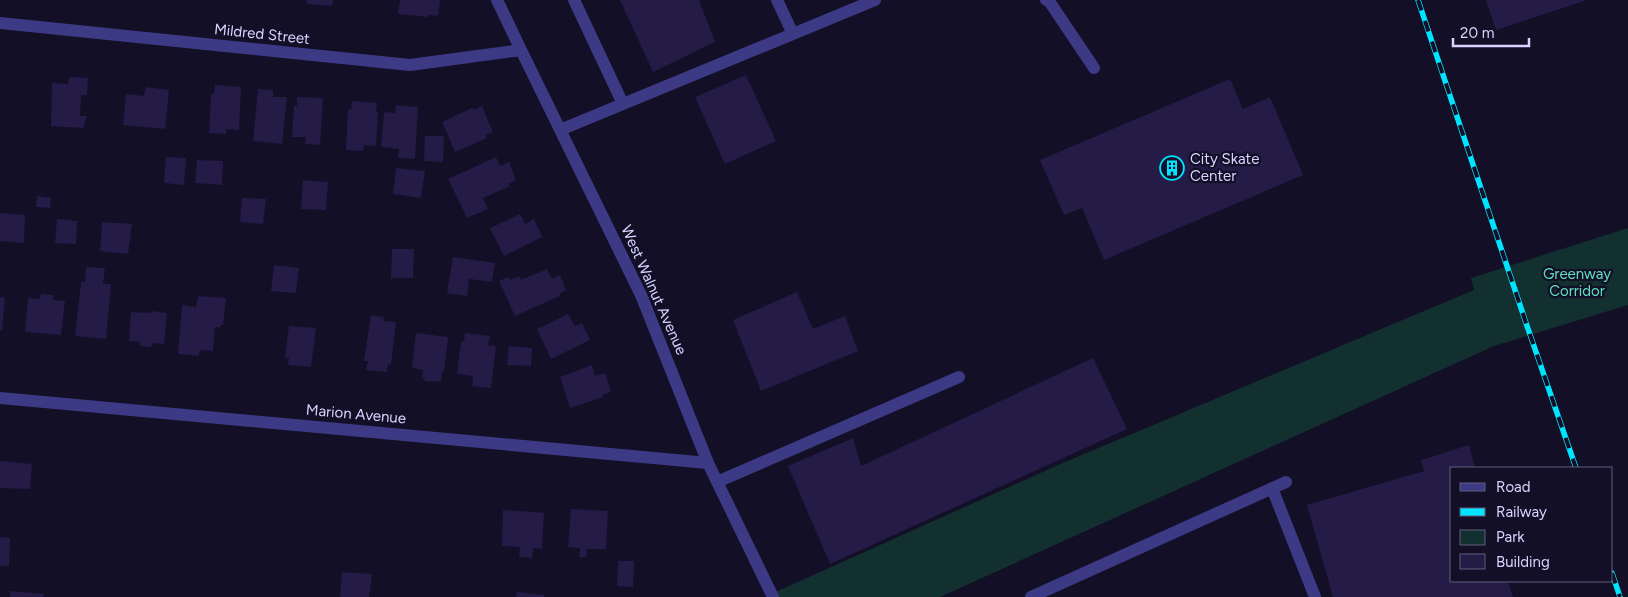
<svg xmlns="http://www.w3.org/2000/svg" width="1628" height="597" viewBox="0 0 1628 597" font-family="Figtree,sans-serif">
	<rect width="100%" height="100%" fill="#130f26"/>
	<path fill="#12302f" d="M1628,228V305L1494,346L940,597H772L771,594L1058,465L1474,290L1471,278Z"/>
	<path fill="#241b47" d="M307,0H333L332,6L307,4Z
		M400,0H440L438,16L428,15V17L398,14Z
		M620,0H699L715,42L653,72Z
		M1486,0H1587L1496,30Z
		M746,75L776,141L725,164L695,97Z
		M69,77L88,78L87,95H81L80,116H87L83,128L51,126L52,83L68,84Z
		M1230,79L1243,109L1270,97L1303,175L1104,260L1082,208L1064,215L1040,160Z
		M215,85L241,87L239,130L226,129V134L209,133L211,94H214Z
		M146,87L169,90L165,129L123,125L126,94L144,96Z
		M258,89L273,90V97H287L282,144L253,141Z
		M297,97L323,98L320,145L305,144L306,137H292L294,106H297Z
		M352,101L377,103L376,112H378L376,146L364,145L363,151L346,150L348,109L351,110Z
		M396,105L418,107L415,159L398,158L399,149L381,147L384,112L395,113Z
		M482,106L493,132L486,135L487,138L455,152L442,122L472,108L474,110Z
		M425,136H444L443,162L424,161Z
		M166,157L186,158L184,185L164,183Z
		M496,157L500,166L509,162L516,180L508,184L510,186L483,198L488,209L467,218L448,179Z
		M197,160L223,161L222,185L195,183Z
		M396,168L425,171L421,198L393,194Z
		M303,180L328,182L326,210L301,209Z
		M37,196L51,198L50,208L36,207Z
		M242,198L266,199L263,224L240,222Z
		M0,213L25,215L24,243L0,241Z
		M520,214L525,224L534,219L542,237L504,256L490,228Z
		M57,219L77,221L76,244L55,243Z
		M102,222L132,224L128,254L100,251Z
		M392,249H414L413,278H391Z
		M453,257L495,263L492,282L469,279L467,296L447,293Z
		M274,265L299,268L296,293L271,291Z
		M86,267L105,268L103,284H111L106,339L75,336L81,282H85Z
		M547,269L552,279L560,275L566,290L559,294L560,296L515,316L499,281L508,277L510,280L519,276L521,280Z
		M797,292L813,329L845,316L858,351L761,391L733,320Z
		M41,294L53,295V300L65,301L61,335L25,332L28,298L40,299Z
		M198,296L226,298L223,325H221L220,327H215L213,351L200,350L199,356L178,354L182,305L196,307Z
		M0,297L5,298L2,331L0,330Z
		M151,311L167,313L164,344L152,343L151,347L139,346L140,342L129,341L131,312L151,313Z
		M568,314L575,326L582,323L590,340L551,359L537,329Z
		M371,315L384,317L383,321L396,322L391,365L388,364L387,372L366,370L368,361H364Z
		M289,326L316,328L311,367L288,365L289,358H285Z
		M416,333L448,337L444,372L442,371L441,381H438V382L424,381L425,378L422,379L423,370L412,368Z
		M465,333L490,336L488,345L496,346L491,388L472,386L473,376L457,374L461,342H464Z
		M509,346L532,348L531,366L507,365Z
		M1093,358L1127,429L830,564L788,466L853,438L861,466Z
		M592,365L595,376L605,373L611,392L602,395L603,397L570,408L560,377Z
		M1469,445L1475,468H1452V581H1508L1513,597H1333L1307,505L1424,471L1421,460Z
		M0,461L32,464L30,489L0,488Z
		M571,509L608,511L606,549H587L586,557H579L580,548L568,547Z
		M503,510L544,513L542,549L533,548L532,558L519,557L520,547L502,546Z
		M0,537L10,538L9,566H0Z
		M618,561H634L633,587L617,586Z
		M342,572L372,574L369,597H340Z
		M10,591L44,594L43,597H10Z
		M517,592L544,595V597H516Z"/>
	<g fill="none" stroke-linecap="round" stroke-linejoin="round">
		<path stroke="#3d3a85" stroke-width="12" d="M497,0L521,50L641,295L708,463L773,597
			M574,0L623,104
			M777,0L793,34
			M1046,0L1049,1L1094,68
			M0,23L410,65L521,50
			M560,130L875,0
			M0,398L708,463
			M717,482L959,377
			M1272,488L1315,597
			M1031,597L1286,482"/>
		<g stroke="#00e5ff" stroke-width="5.5">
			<path id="rail" d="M1418,0L1525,320L1576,468
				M1612,573L1620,597"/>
		</g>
		<use href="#rail" stroke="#130f26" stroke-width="4" stroke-dasharray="11" stroke-linecap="butt"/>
	</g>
	<defs>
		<g id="building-ring" transform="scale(1.25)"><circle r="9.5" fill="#130f26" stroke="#00e5ff" stroke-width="1.5"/><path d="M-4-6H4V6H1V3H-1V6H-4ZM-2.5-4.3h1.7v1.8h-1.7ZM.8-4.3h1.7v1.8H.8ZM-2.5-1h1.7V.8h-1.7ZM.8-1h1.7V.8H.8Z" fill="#00e5ff"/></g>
	</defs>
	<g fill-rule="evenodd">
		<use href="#building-ring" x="1172" y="168"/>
	</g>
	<g text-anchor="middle" stroke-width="4.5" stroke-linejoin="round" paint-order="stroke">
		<g font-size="15" fill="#d9d4ff" stroke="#130f26">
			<text transform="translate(262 34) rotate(6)" y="5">Mildred Street</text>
			<text transform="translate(654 290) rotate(66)" y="5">West Walnut Avenue</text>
			<text transform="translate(356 414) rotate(5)" y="5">Marion Avenue</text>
		</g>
		<g font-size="15" fill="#d9d4ff" stroke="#130f26" text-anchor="start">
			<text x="1190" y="164">City Skate<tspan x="1190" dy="17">Center</tspan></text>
		</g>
		<g font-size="15" fill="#5fe0c0" stroke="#130f26">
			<text x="1577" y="279">Greenway<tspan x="1577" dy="17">Corridor</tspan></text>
		</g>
	</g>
	<rect x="1450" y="467" width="162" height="115" fill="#130f26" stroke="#625e7d"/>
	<rect x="1460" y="483" width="25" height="8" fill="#3d3a85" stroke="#625e7d"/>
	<text x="1496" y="492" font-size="15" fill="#d9d4ff">Road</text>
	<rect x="1460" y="508" width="25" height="8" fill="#00e5ff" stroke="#625e7d"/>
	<text x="1496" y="517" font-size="15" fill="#d9d4ff">Railway</text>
	<rect x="1460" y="530" width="25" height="15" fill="#12302f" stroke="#625e7d"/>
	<text x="1496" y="542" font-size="15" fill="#d9d4ff">Park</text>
	<rect x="1460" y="554" width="25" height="15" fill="#241b47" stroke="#625e7d"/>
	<text x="1496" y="567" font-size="15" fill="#d9d4ff">Building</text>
	<path d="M1453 38v8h76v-8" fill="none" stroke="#d9d4ff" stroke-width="2.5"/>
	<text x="1460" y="38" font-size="15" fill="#d9d4ff" stroke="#130f26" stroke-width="4" paint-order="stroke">20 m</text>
</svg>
